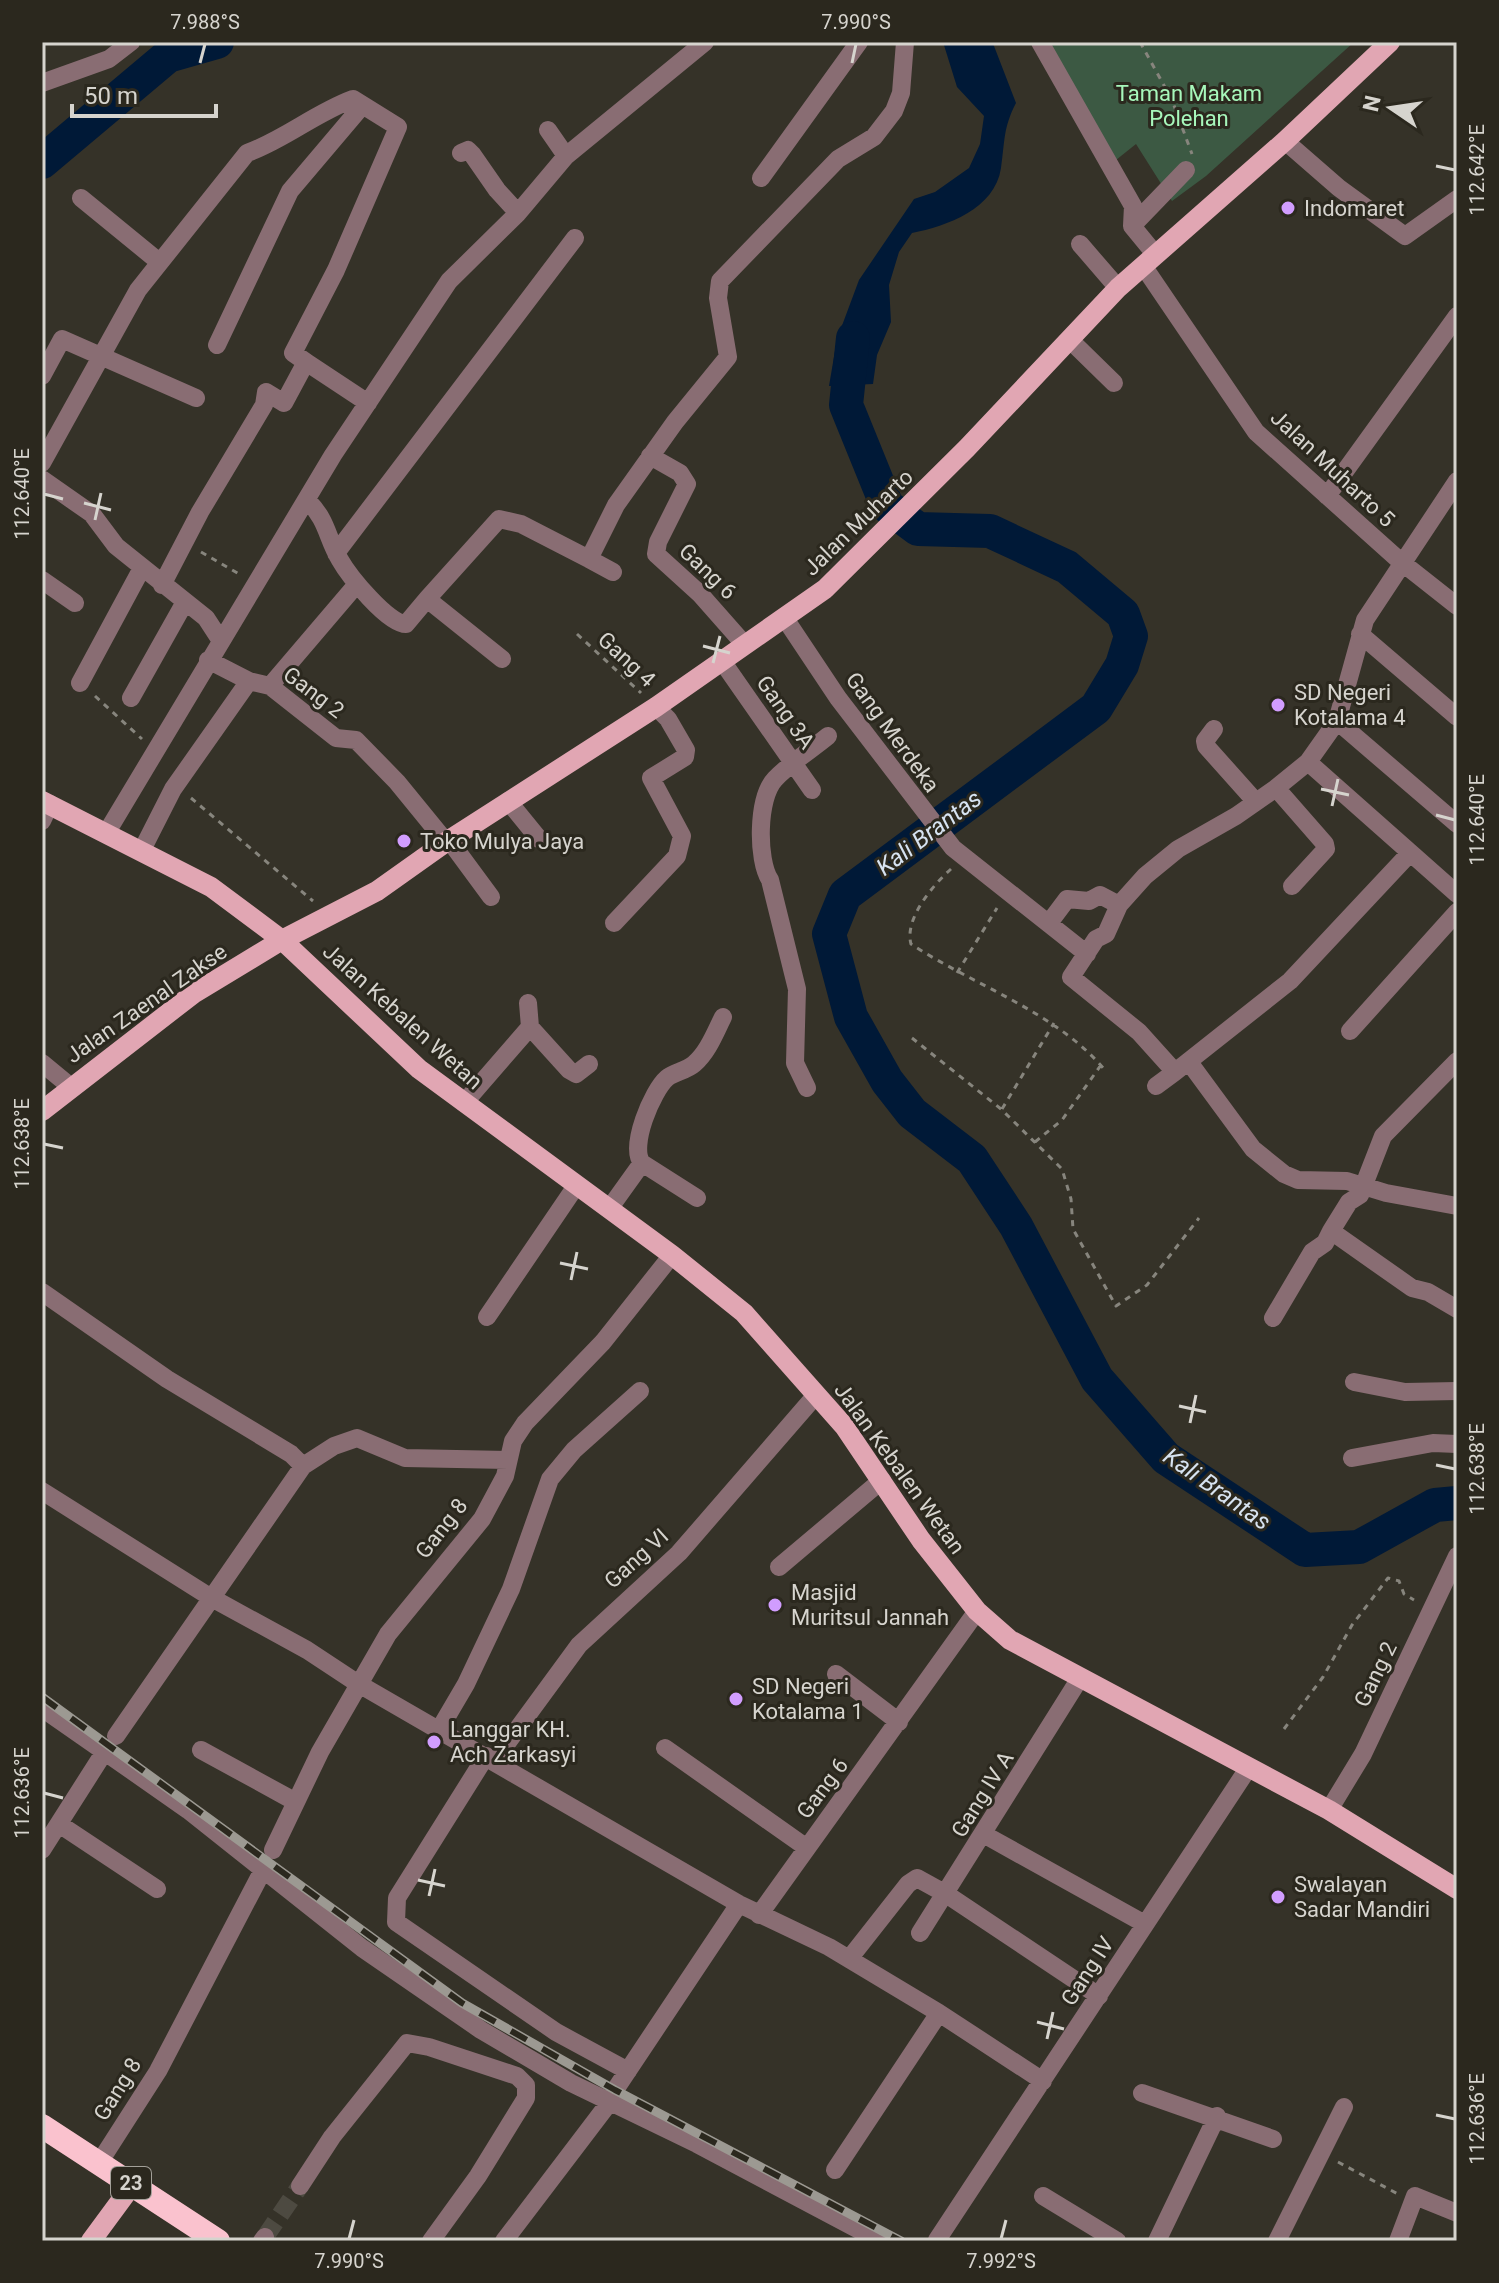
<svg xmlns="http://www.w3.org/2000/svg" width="1499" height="2283" viewBox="0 0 1499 2283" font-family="Roboto,sans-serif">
	<rect width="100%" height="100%" fill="#353228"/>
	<path fill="#3c5943" d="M1037,42H1354L1206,176L1172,201L1136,144L1106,168Z"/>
	<path fill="#001937" d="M943,42H992L994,46L1016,103C1003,128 1005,141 1001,168C995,209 947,226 912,233L899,252L889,285L891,322L877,355L873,384L829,386L837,339L859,280L914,199L935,192L969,168L980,144L984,116L957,87Z"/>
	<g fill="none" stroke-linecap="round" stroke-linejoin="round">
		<path stroke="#001937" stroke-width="34" d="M42,162L168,56L217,42
			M853,338L846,405L887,506L918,529L990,531L1067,567L1123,614L1131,636L1122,665L1096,708L845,895L829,934L851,1017L887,1081L912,1113L972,1159L1016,1226L1097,1379L1166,1458L1305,1550L1359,1547L1435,1505L1457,1503"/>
		<path stroke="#4d4a41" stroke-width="18" stroke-dasharray="18 9" stroke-linecap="butt" d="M265,2237L300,2186"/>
		<path stroke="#87857d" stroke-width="3" stroke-dasharray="6 6" stroke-linecap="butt" d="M1140,42L1172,100L1192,154
			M201,552L239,574
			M577,634L641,693
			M95,696L142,739
			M191,798L313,901
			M951,869C933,885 904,919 911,944C973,985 1056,1012 1104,1069
			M957,973L997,908
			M912,1038L1001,1109L1062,1169L1071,1199L1073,1229L1116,1306L1147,1285L1199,1218
			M1002,1109L1054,1023
			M1035,1142L1062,1120L1101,1065
			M1284,1729L1323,1677L1352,1625L1388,1578L1399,1581L1404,1594L1414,1600
			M1338,2162L1398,2194"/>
		<path stroke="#896d73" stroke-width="18" d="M1040,42L1133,206L1132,226L1155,254
			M42,83L109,59L131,42
			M548,130L566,156
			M1285,141L1339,188L1405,236L1457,199
			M461,153L468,150L472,154L497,190L518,213
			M761,178L859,42
			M81,198L158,261
			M1132,226L1186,170
			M1080,244L1118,288
			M1144,267L1256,432L1400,561L1457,606
			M1070,340L1114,383
			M217,345L290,191L362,106
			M306,362L368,403
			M42,376L62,339L196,398
			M650,456L680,473L687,484L658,542L656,554L700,594L745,645
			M42,463L138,290L247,153C284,140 315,113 353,99L398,127L336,270L293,353L306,362L284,403L266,392L264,405L200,512L162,585
			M42,479L92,514L116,546L206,618L221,641
			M1457,481L1365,620L1337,721L1308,762L1457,894
			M1327,496L1457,316
			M307,500C328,521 326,536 340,560C349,576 388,624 406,624L427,599L502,659
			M336,553L575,238
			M613,572L589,559L616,505L675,422L728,357L718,298L720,281L838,159L874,137L894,111L901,93L905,42
			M42,580L75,603
			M427,599L499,519L521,524L589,559
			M784,617L838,698L953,848L1087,954
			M1360,634L1457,717
			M208,660L249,681L270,686L336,738L356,740L397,782L446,842
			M722,661L812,790
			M80,683L142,568
			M270,686L357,584
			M131,698L185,602
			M1337,721L1457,824
			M1214,729L1205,741L1206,746L1256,802
			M1276,788L1236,816L1178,849L1145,876L1119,905L1106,934L1096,939L1071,977L1139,1032L1175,1072L1290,981L1410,853
			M508,801L539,839
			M42,821L50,804
			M107,832L333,455L449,281L518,213L566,156L705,42
			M449,840L491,897
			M142,850L173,789L249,681
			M1292,886L1326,849L1325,844L1276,788L1308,762
			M614,923L677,856L682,836L651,778L685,757L686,750L668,719L656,707
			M1049,923L1067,899L1089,901L1100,895L1119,905
			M528,1003L530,1027
			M1350,1031L1457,912
			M1457,1061L1383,1136L1360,1195L1349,1202L1331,1231L1412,1288L1428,1292L1457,1309
			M1189,1062L1253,1149L1284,1174L1298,1180L1347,1181L1386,1193L1457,1206
			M42,1063L71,1087
			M1156,1086L1175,1072
			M807,1088L795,1063L797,989L770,880C757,860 757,798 775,779C790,763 811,750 828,736
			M464,1103L530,1027L569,1070L576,1074L589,1064
			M642,1163C629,1147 652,1091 667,1078C674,1072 686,1071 694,1064C708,1052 715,1033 723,1017
			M609,1209L642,1163L697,1198
			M42,1292L167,1379L291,1454L303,1466
			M487,1317L576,1186
			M1273,1318L1312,1252L1325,1243L1331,1231
			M1354,1382L1405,1392L1457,1391
			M1352,1458L1433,1443L1457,1444
			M42,1491L210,1597L307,1650L357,1683L739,1904L829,1947L939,2013L1043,2081
			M779,1567L882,1480
			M836,1674L899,1722
			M42,1708L188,1810L362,1948L481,2030L571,2083L697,2144L880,2241
			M439,1730L466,1684L511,1589L550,1479L574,1450L640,1391
			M116,1736L303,1466L334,1446L357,1438L405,1458L508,1460
			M665,1748L807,1848
			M201,1750L296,1802
			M486,1756L397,1898L396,1922L556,2032L628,2071
			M494,1761L579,1645L679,1553L816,1395
			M1329,1810L1363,1754L1457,1556
			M59,1824L157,1889
			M985,1835L1145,1924
			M42,1850L105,1751
			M273,1850L320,1752L388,1634L482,1519L505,1476L513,1441L525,1423L603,1342L672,1255
			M759,1915L977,1611
			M920,1933L1080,1678
			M849,1959L908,1884L917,1878L946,1894L1099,1996
			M615,2090L739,1904
			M1142,2093L1273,2139
			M99,2163L158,2071L263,1870
			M835,2170L939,2013
			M300,2186L332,2137L407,2043L429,2047L517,2076L526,2085V2098L478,2176L431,2241
			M1043,2196L1117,2241
			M937,2240L1249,1767
			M262,2241L265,2237
			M504,2241L609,2103
			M1157,2241L1217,2116
			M1277,2241L1344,2107
			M1398,2241L1415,2196L1457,2213"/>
		<path stroke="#e1a6b3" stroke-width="20" d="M42,801L211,887L282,940L419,1069L672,1255L744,1313L844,1426L921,1540L977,1611L1010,1640L1329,1810L1457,1889
			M42,1111L193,994L282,940L377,891L446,842L656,707L825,589L967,448L1118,288L1285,141L1390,42
			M91,2241L133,2184"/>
		<path stroke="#fac2ce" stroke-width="24" d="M42,2126L218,2241"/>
		<g stroke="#9c9992" stroke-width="9">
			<path id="rail" d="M42,1697L462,2003L615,2090L901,2241"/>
		</g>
		<use href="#rail" stroke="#2b281e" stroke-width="6" stroke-dasharray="18" stroke-linecap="butt"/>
	</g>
	<path fill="none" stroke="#d6d4ce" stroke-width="3" d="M200,63L205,44M852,63L856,44M1436,166L1455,170M44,494L63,499M84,503L111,510M95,520L101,493M703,646L730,653M713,663L720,636M1321,789L1349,795M1332,806L1338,779M1436,815L1455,820M44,1144L63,1148M560,1263L588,1269M571,1280L577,1252M1179,1406L1206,1412M1190,1423L1196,1395M1436,1465L1455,1469M44,1793L63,1798M418,1880L445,1886M429,1896L435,1869M1037,2022L1064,2029M1047,2039L1053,2012M1436,2115L1455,2119M349,2239L354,2220M1001,2239L1006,2220"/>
	<g fill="#d19dfe" stroke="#2b281e" stroke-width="3">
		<circle cx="1288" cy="208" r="8"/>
		<circle cx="1278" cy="705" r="8"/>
		<circle cx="404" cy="841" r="8"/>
		<circle cx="775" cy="1605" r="8"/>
		<circle cx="736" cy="1699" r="8"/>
		<circle cx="434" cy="1742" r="8"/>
		<circle cx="1278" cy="1897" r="8"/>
	</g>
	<g text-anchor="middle" stroke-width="6" stroke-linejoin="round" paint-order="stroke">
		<rect fill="#2b281e" stroke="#a3a099" stroke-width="2" x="111" y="2167" width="40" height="32" rx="6"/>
		<g font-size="20" font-weight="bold" fill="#d6d4ce">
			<text x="131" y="2190">23</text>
		</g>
		<g font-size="22" fill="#a7f7bb" stroke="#2b281e">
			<text x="1189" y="101">Taman Makam<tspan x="1189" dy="25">Polehan</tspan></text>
		</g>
		<g font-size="22" fill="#d6d4ce" stroke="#2b281e" text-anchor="start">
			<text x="1304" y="216">Indomaret</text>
			<text x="1294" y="700">SD Negeri<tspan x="1294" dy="25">Kotalama 4</tspan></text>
			<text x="420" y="849">Toko Mulya Jaya</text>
			<text x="791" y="1600">Masjid<tspan x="791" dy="25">Muritsul Jannah</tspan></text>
			<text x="752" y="1694">SD Negeri<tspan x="752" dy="25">Kotalama 1</tspan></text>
			<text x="450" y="1737">Langgar KH.<tspan x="450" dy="25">Ach Zarkasyi</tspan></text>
			<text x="1294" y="1892">Swalayan<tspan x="1294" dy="25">Sadar Mandiri</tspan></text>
		</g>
		<g font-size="22" fill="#d6d4ce" stroke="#2b281e">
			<text transform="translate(1333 468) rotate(43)" y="8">Jalan Muharto 5</text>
			<text transform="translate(858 522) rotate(-44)" y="8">Jalan Muharto</text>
			<text transform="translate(708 571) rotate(44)" y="8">Gang 6</text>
			<text transform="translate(627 659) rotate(43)" y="8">Gang 4</text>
			<text transform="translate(314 692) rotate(37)" y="8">Gang 2</text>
			<text transform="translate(786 712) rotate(55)" y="8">Gang 3A</text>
			<text transform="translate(893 732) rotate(54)" y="8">Gang Merdeka</text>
			<text transform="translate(146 1003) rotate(-35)" y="8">Jalan Zaenal Zakse</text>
			<text transform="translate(403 1016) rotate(42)" y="8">Jalan Kebalen Wetan</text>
			<text transform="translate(900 1468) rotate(54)" y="8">Jalan Kebalen Wetan</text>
			<text transform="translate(441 1528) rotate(-52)" y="8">Gang 8</text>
			<text transform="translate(636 1558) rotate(-42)" y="8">Gang VI</text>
			<text transform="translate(1375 1674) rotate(-64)" y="8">Gang 2</text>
			<text transform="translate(822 1788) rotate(-53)" y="8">Gang 6</text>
			<text transform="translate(982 1794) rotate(-58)" y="8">Gang IV A</text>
			<text transform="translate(1087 1971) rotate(-57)" y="8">Gang IV</text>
			<text transform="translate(117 2089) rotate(-58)" y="8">Gang 8</text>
		</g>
		<g font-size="24" font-style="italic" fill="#d7e3f1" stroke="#2b281e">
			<text transform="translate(929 833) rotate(-37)" y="8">Kali Brantas</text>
			<text transform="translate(1217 1489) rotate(35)" y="8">Kali Brantas</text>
		</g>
	</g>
	<rect width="1499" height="2283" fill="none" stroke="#2b281e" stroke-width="88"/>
	<g transform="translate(1391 108) rotate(283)" stroke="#2b281e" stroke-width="6" paint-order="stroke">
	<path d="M0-6L14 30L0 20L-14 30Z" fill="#d6d4ce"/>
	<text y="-12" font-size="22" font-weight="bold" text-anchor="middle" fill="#d6d4ce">N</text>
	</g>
	<path d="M72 104v12h144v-12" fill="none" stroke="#d6d4ce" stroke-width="4"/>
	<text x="84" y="104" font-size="24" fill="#d6d4ce" stroke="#2b281e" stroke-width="6" paint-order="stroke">50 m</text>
	<rect x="44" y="44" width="1411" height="2195" fill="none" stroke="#d6d4ce" stroke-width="3"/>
	<g font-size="20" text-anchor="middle" fill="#d6d4ce">
		<text x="205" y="29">7.988°S</text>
		<text x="856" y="29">7.990°S</text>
		<text transform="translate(1477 170) rotate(-90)" y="7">112.642°E</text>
		<text transform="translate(22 494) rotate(-90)" y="7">112.640°E</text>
		<text transform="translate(1477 820) rotate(-90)" y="7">112.640°E</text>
		<text transform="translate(22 1144) rotate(-90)" y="7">112.638°E</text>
		<text transform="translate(1477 1469) rotate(-90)" y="7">112.638°E</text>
		<text transform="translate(22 1793) rotate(-90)" y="7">112.636°E</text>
		<text transform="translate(1477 2119) rotate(-90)" y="7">112.636°E</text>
		<text x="349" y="2268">7.990°S</text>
		<text x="1001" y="2268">7.992°S</text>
	</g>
</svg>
